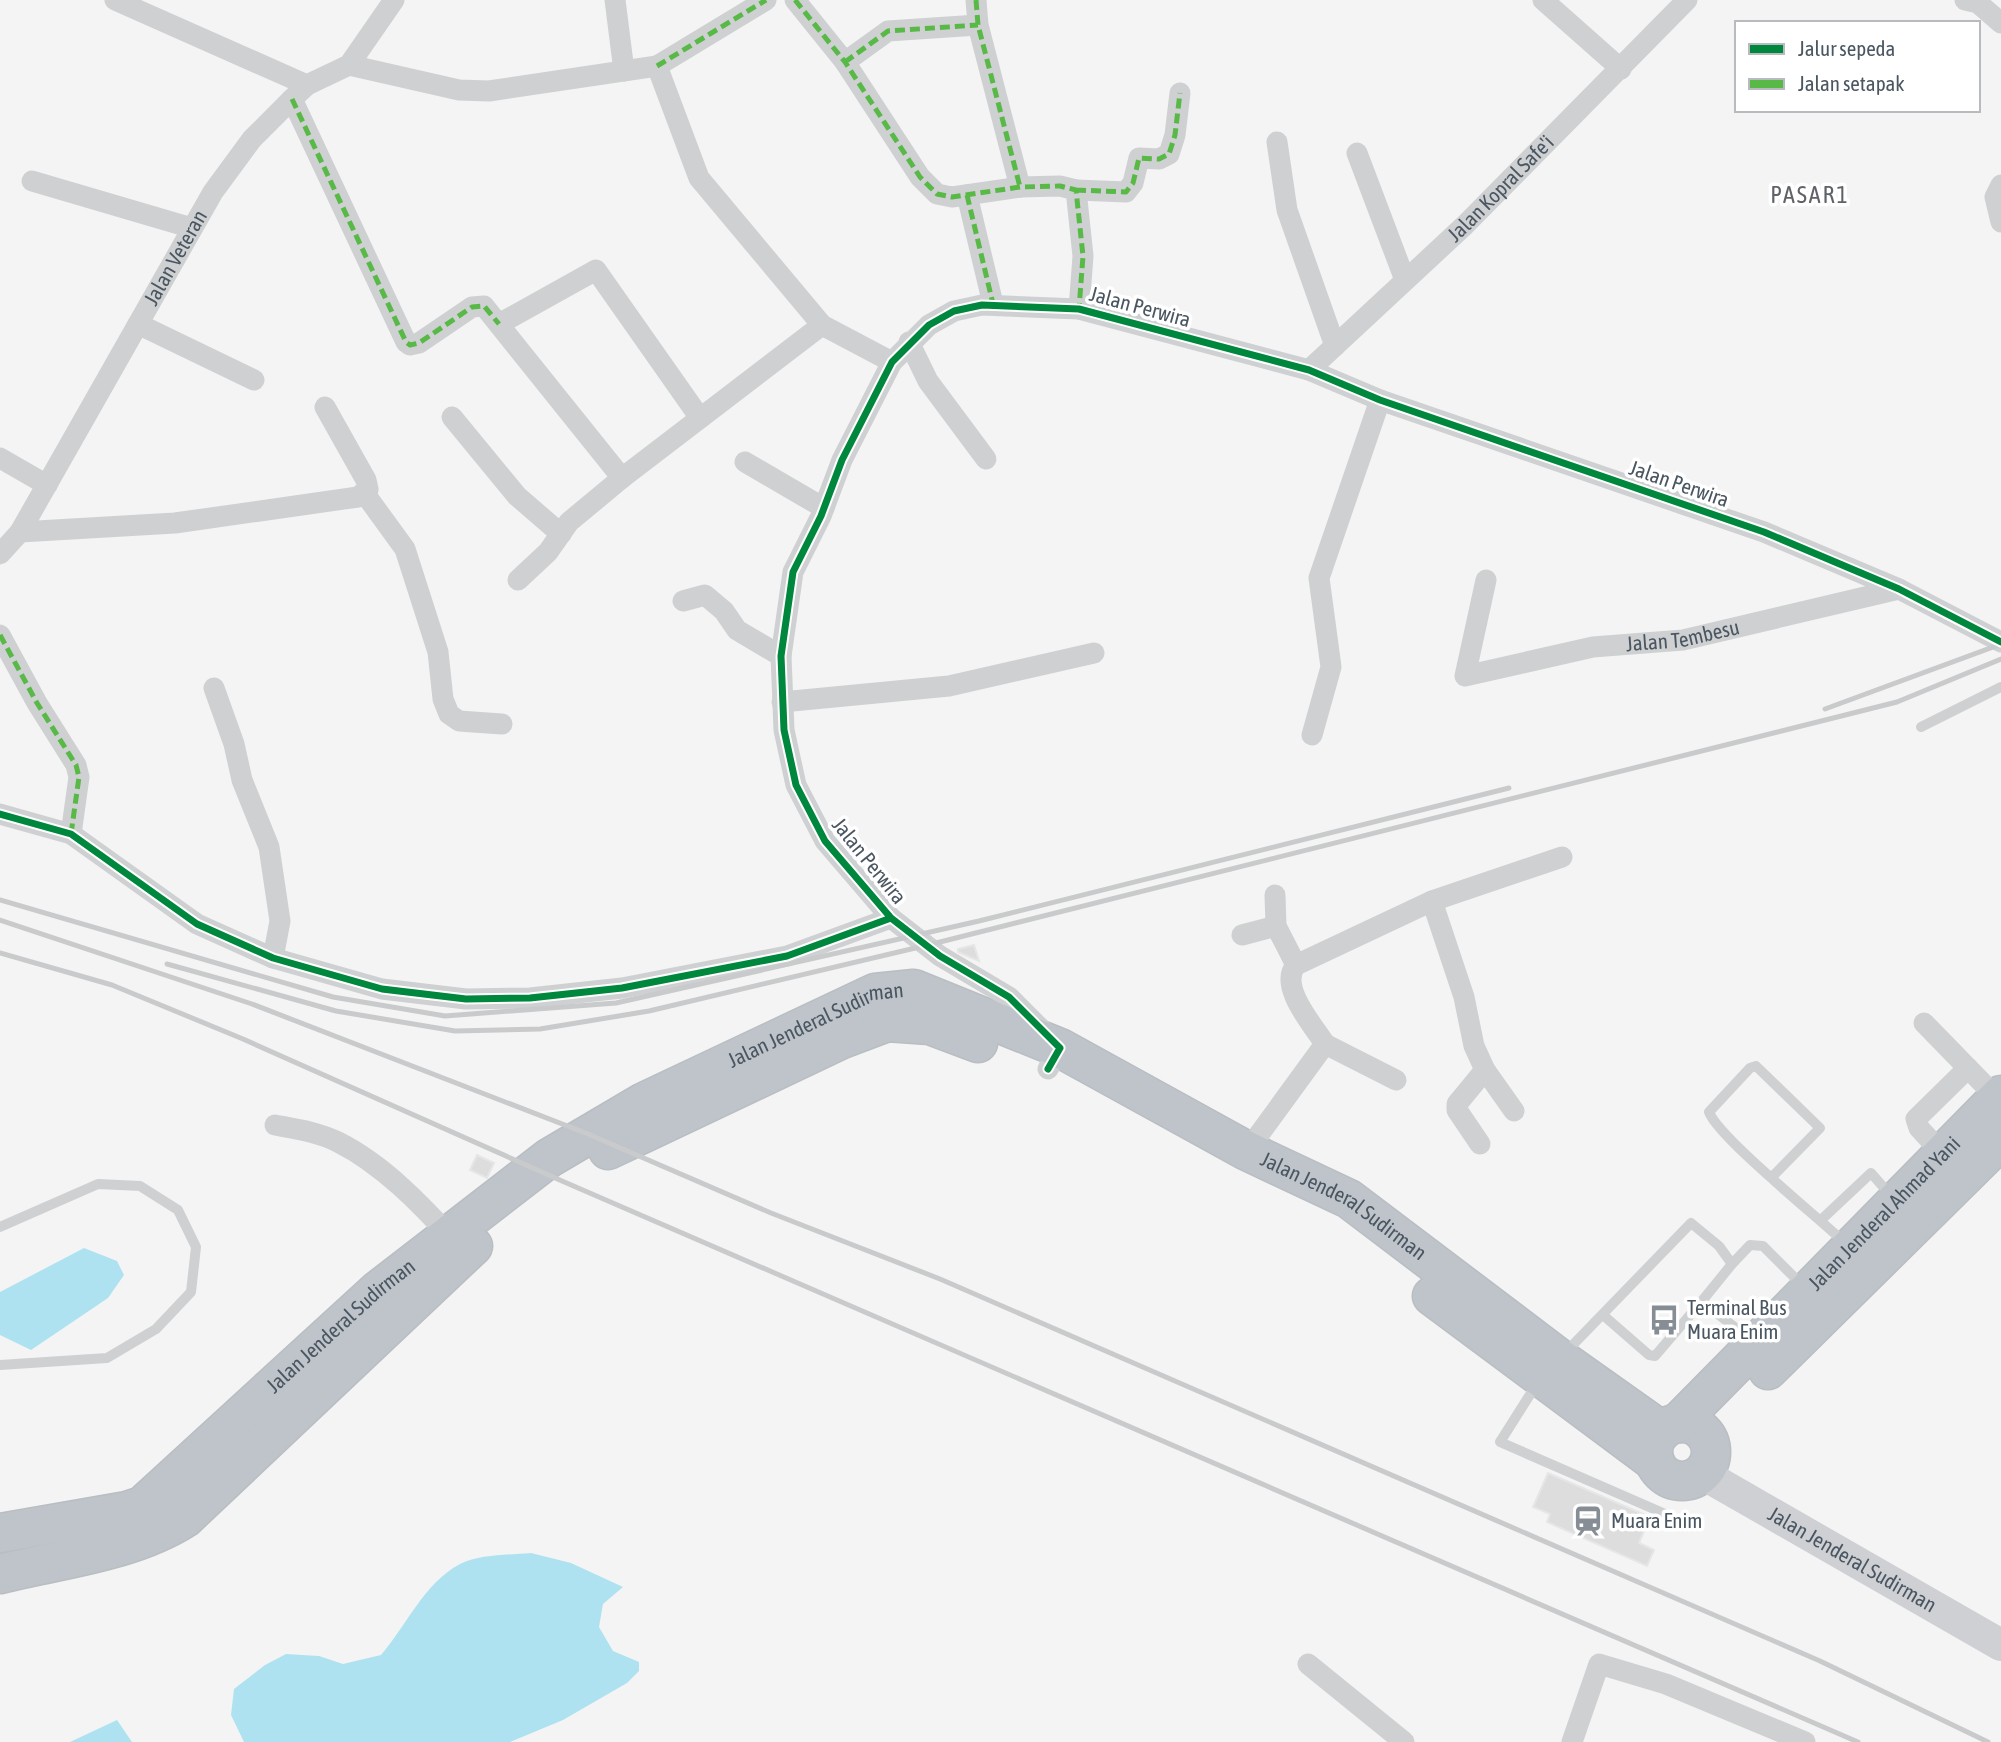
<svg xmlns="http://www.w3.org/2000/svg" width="2001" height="1742" viewBox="0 0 2001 1742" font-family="'Asap Condensed',sans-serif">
	<rect width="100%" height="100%" fill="#f4f4f4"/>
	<path fill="#aee2f0" d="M84,1248L117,1261L124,1275L108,1298L31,1350L0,1335V1292Z
		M531,1553L571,1563L623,1587L603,1604L599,1627L613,1651L639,1662V1671L627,1683L563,1720L510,1742H244L231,1715L234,1689L265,1665L286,1654L319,1656L343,1664L381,1655C407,1625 424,1583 460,1564C481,1554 509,1555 531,1553Z
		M117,1720L132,1742H70Z"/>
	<path fill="#ddddde" stroke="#e5e6e7" stroke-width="2" d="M974,945L979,961L958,952V949Z
		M477,1155L494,1163L487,1178L470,1170Z
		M1548,1473L1650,1517L1639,1543L1654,1550L1647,1566L1547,1522L1550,1514L1533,1507Z"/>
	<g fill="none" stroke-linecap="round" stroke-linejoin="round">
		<g stroke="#b9bec3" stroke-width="41">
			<g id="highway">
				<path d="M608,1150L842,1039L887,1022L930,1025L978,1043"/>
				<path d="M1432,1296L1655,1462"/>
				<path d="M1768,1370L2001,1140"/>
				<circle cx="1682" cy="1452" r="29"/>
				<path id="s5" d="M1678,1423L2001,1095"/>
				<path id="s6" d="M0,1533L127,1511L142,1506L377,1291L549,1158L644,1102L875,993L914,989L1060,1048L1247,1151L1349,1199L1559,1358L1662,1431"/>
				<path d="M0,1574C60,1559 132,1552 185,1518L473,1246"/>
			</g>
		</g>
		<path stroke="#ced0d2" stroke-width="10" d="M1921,727L2001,687
			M1772,1177L1820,1128L1756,1066L1750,1068L1709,1112C1718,1137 1819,1218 1845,1243
			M1821,1220L1871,1173L1892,1197
			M0,1227L98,1184L140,1186L178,1210L196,1247L191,1292L156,1329L107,1358L0,1365
			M1732,1264L1750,1245L1763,1246L1803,1286
			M1603,1315L1649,1355L1655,1356L1702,1301
			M1563,1355L1691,1223L1719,1246L1732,1264L1702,1301L1749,1339
			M1538,1382L1500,1442L1663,1513"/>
		<g stroke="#ced0d2" stroke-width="21">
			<path d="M115,0L307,85"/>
			<path d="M615,0L624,71"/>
			<path d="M795,0L845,62L920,177L937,194L952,197L1020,187L1060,186L1076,190L1083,256L1079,309"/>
			<path d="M976,0L978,25L1020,187"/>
			<path d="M1543,0L1621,69"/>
			<path d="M1965,0L1978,3L2001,23"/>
			<path d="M845,62L888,31L978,25"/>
			<path d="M349,65L459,90L489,91L657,66L699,178L822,325L892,362"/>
			<path d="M657,66L766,0"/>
			<path d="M292,99L406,342L410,345L419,343L472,307L484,306L622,478"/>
			<path d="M1277,142L1287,210L1335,346"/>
			<path d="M1357,153L1405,280"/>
			<path d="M32,181L192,228"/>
			<path d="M2001,185L1995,197L2001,222"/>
			<path d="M1076,190L1126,192L1133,183L1139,158L1159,159L1169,154L1175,135L1180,93"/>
			<path d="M967,195L993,304"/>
			<path d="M138,324L254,380"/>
			<path d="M499,324L596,270L700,418"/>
			<path d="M909,342L928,381L986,459"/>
			<path id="s1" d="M1309,370L1465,225L1687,0"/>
			<path d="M452,417L517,496L561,534"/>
			<path d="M0,458L47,485"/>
			<path d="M745,462L824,508"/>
			<path d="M365,494L405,549L438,652L443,699L449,714L459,721L502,724"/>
			<path d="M20,532L175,523L358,497L368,489L366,480L325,407"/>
			<path id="s2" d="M0,554L20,532L213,192L252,139L292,99L307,85L349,65L394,0"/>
			<path d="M518,580L548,552L569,522L622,478L822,325"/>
			<path id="s3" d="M1486,580L1465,676L1593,647L1683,640L1899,589"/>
			<path d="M683,601L705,595L724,611L737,630L781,656"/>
			<path d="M0,635L37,703L76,765L79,777L71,834"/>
			<path d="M214,688L234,744L242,780L269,847L280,921L273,958"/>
			<path d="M782,702L949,686L1094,653"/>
			<path d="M1312,735L1331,667L1319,578L1380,400"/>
			<path d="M0,814L71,834L197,924L273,958L382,989L466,999L530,998L622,988L787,956L891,918"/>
			<path d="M1275,895L1276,926L1296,965"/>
			<path d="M1432,901L1464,997L1474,1046L1485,1070L1514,1111"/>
			<path d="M1242,935L1276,926"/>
			<path d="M1924,1023L1997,1098"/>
			<path d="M1325,1044L1396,1080"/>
			<path d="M1048,1069L1060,1048L1009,997L940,956L891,918L825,841L796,785L784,730L781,656L793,572L821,516L842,460L892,362L929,325L954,311L982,305L1079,309L1309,370L1380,400L1764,532L1899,589L2001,642"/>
			<path d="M275,1125C296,1129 318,1132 338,1142C382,1164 422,1205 454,1241"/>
			<path d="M1480,1144L1457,1110V1104L1485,1070"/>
			<path d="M1247,1151L1325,1044C1313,1025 1278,986 1296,965L1432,901L1562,857"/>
			<path d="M1942,1153L1919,1128L1916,1119L1968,1068"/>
			<path d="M1308,1664L1404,1742"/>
			<path d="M1572,1742L1599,1664L1666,1684L1805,1742"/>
		</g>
		<path stroke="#ced0d4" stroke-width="32" id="s4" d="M1703,1474L2001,1645"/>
		<use href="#highway" stroke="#bec4c9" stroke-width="38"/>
		<path stroke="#c9cacc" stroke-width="5" d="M1825,709L2001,644
			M0,900L333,997L445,1016L616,1003L979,921L1509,788
			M0,920L252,1004L588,1134L771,1213L940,1279L1820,1661L1988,1742
			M0,953L112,985L243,1039L562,1181L1858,1742
			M167,964L336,1011L455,1031L540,1029L649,1011L928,945L1897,702L2001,659"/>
		<path stroke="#58b947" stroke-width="5" stroke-dasharray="10 5" stroke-linecap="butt" d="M795,0L845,62L920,177L937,194L952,197L1020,187L1060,186L1076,190L1083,256L1079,309
			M976,0L978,25L1020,187
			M845,62L888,31L978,25
			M657,66L766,0
			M292,99L406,342L410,345L419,343L472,307L484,306L499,324
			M1076,190L1126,192L1133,183L1139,158L1159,159L1169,154L1175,135L1180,93
			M967,195L993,304
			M0,635L37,703L76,765L79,777L71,834"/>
		<g stroke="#fff" stroke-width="11">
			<path id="cycleway" d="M0,814L71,834L197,924L273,958L382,989L466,999L530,998L622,988L787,956L891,918
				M1048,1069L1060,1048L1009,997L940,956L891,918L825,841L796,785L784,730L781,656L793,572L821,516L842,460L892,362L929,325L954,311L982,305L1079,309L1309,370L1380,400L1764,532L1899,589L2001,642"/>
		</g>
		<use href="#cycleway" stroke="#00873e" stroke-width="7"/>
	</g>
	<defs>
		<g id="bus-bare" transform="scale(2.415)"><path d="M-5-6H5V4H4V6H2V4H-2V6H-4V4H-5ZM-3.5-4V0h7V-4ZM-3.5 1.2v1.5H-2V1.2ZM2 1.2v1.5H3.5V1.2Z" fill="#868d94" stroke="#fff" stroke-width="2.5" paint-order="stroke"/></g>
		<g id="station-bare" transform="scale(2.415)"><path d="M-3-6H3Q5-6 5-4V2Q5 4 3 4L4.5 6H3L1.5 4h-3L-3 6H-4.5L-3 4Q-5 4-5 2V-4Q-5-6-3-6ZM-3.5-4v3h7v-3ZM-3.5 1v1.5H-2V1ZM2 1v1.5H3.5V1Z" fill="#868d94" stroke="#fff" stroke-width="2.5" paint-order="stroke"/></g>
	</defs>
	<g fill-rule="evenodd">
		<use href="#bus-bare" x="1664" y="1320"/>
		<use href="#station-bare" x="1588" y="1521"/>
	</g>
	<g text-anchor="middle" stroke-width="7" stroke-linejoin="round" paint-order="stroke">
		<g font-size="21" fill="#4a5661" stroke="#fff">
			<text dy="7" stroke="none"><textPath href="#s1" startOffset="264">Jalan Kopral Safe'i</textPath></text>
			<text dy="7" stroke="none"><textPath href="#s2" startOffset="345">Jalan Veteran</textPath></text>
			<text transform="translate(1140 307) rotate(15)" y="7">Jalan Perwira</text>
			<text transform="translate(1679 484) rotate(19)" y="7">Jalan Perwira</text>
			<text dy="7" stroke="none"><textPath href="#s3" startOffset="320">Jalan Tembesu</textPath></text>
			<text transform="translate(869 861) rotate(51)" y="7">Jalan Perwira</text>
			<text dy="7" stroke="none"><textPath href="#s6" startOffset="980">Jalan Jenderal Sudirman</textPath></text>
			<text dy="7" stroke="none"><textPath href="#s6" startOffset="1568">Jalan Jenderal Sudirman</textPath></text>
			<text dy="7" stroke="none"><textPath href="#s5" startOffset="294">Jalan Jenderal Ahmad Yani</textPath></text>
			<text dy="7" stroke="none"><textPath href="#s6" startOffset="413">Jalan Jenderal Sudirman</textPath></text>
			<text dy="7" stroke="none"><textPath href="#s4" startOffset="172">Jalan Jenderal Sudirman</textPath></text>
		</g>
		<g font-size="21" fill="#4a5661" stroke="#fff" text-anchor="start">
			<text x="1687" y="1315">Terminal Bus<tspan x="1687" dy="24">Muara Enim</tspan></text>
			<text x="1611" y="1528">Muara Enim</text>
		</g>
		<g font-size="24" letter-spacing="2" fill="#5f6368" stroke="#fff">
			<text x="1810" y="203">PASAR1</text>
		</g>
	</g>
	<rect x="1735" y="21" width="245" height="91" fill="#ffffff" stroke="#b7bbc0" stroke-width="2"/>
	<rect x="1749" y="44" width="35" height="10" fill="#00873e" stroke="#b7bbc0" stroke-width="2"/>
	<text x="1798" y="56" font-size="21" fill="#4a5661">Jalur sepeda</text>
	<rect x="1749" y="79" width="35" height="10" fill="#58b947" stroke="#b7bbc0" stroke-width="2"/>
	<text x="1798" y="91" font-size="21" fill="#4a5661">Jalan setapak</text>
</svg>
